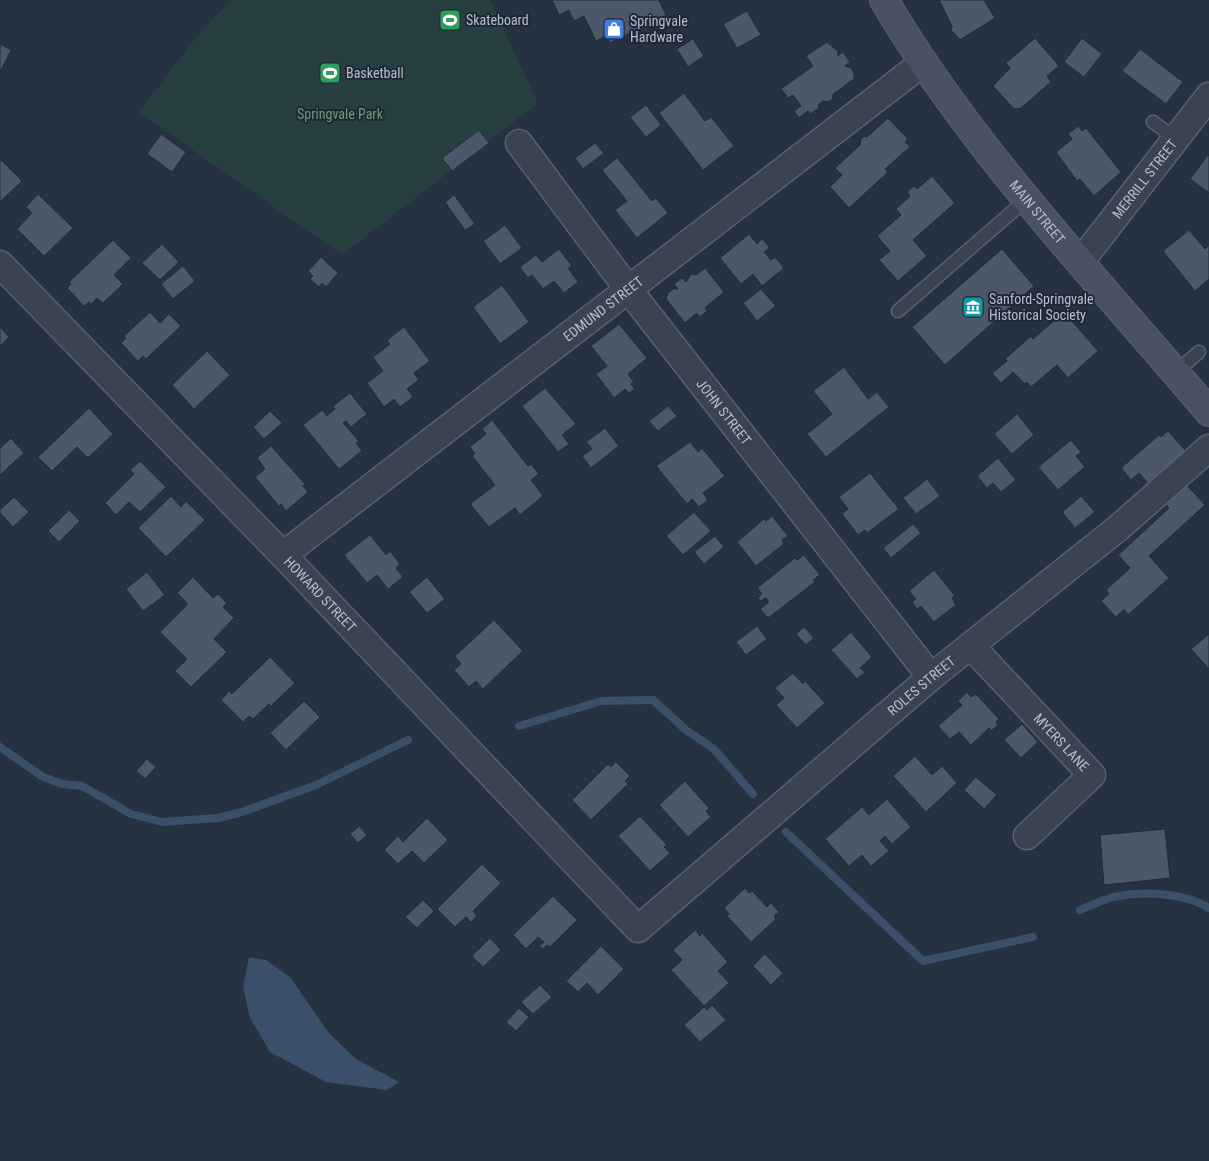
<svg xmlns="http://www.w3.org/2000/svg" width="1209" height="1161" viewBox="0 0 1209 1161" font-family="'Roboto Condensed',sans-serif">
	<rect width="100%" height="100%" fill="#263141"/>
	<path fill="#283f42" d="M231,0H490L538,103L342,255L139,112L197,36Z"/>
	<path fill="#3b4e6a" d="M249,957L266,960L291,978L328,1032L356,1059L399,1082L387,1090L326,1082L270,1052L250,1018L243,987Z"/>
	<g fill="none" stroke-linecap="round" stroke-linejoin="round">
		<path stroke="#3b4e6a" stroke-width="8" d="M519,726L601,701L653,700L686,730L714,749L753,794
			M0,747L43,777L62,784L82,786L131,814L162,822L218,818L242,812L316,785L408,740
			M786,832L923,961L1033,937
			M1080,910C1090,906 1102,900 1113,897C1144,891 1182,892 1209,908"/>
	</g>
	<path fill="#4c586a" stroke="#212a38" d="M552,0H659L666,15L610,43L606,36L596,41L584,16L574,21L569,10L559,15Z
		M939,0H984L995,18L960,40L951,30L952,26Z
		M747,11L761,35L737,48L723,24Z
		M1035,38L1059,66L1047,76L1051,82L1021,108L1014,109L993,86L1010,68L1006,63Z
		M1082,38L1102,54L1084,77L1064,62Z
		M693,39L704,56L688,67L677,49Z
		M827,42L838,51V56L843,52L850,62L845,66L851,68L854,73V79L833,94V99L828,102L823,101L818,105L819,108L810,114L808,111L799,118L794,111L801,106L793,95L788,98L781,89L813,66L806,56Z
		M0,44L11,50L0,72Z
		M1140,49L1183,82L1166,104L1122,71Z
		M684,93L705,121L711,117L734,146L703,170L659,113Z
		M646,105L661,125L646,137L630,117Z
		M888,118L908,139L905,142L910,147L885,169L888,172L849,208L830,187L842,175L835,168L860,145L861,139L864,136L867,137Z
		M1078,126L1082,131L1086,128L1121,172L1094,196L1080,179L1077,181L1056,152L1072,139L1068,134Z
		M479,130L489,143L452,171L442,158Z
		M161,134L186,152L172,172L147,154Z
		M595,143L604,153L583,169L575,158Z
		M1208,155L1209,156V193L1190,179Z
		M617,158L652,201L656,198L668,213L637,238L615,210L627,201L602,170Z
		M0,159L22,181L0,202Z
		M932,176L955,203L913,240L927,256L898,281L879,260L890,251L877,236L901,215L896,209L910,196L907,192L914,186L917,189Z
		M38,194L73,228L44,256L17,229L32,213L26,207Z
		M454,195L475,224L465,230L445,202Z
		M505,225L522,248L500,264L483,241Z
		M1189,230L1205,249L1209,245V279L1195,291L1163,251Z
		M749,234L757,244L762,239L770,248L764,252L771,260L775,257L784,268L762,286L753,274L741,284L720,258Z
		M113,240L131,258L114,275L123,284L103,303L97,298L91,304L89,302L84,306L67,288L71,284L69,282Z
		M162,244L179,262L160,280L142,263Z
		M559,249L572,266L568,268L578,282L564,293L554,281L543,289L532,275L528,278L520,267L536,255L542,262Z
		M1002,249L1034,286L945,365L912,327Z
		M321,257L338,273L326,287L322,283L319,287L310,279L313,276L308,271Z
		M183,266L195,281L173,299L161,284Z
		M705,268L724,292L705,308L707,311L700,317L697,313L685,323L666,299L668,293L673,289H678L674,284L682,278L686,282L691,274L696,275Z
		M502,285L529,322L500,344L473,307Z
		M761,289L776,306L757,321L743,303Z
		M150,312L160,323L169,314L181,326L146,359L143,356L138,361L121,343L126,338L124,336Z
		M1064,312L1098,351L1068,378L1057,365L1031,387L1027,382L1025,384L1013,372L1001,383L992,373L1007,361L1005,359L1031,336L1033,339Z
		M619,324L647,358L628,374L634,382L631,384L635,389L629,393L625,389L614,398L596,374L607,366L591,346Z
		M0,327L9,337L0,346Z
		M404,327L430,361L414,373L419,380L407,389L413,397L400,407L394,399L384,407L367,383L383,371L373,357L390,344L387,340Z
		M207,351L230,375L194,409L172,385Z
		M844,367L868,399L877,392L889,407L826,457L807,434L832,414L813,391Z
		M545,388L576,424L562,435L569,444L558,452L522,406Z
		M350,393L367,414L351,427L346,421L343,423L359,441L356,443L362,451L339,469L303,425L322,410L327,416L335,409L333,406Z
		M668,406L677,416L658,431L649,421Z
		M89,408L113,434L88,458L77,447L52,471L38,457Z
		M270,411L282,423L264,439L253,427Z
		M1017,414L1034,435L1012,454L994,434Z
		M492,420L528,466L531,464L539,474L531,480L543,496L520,515L515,508L489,527L470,504L495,485L472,456L475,453L470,447L486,434L482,429Z
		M605,428L619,446L591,468L582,456L592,449L586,442Z
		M1168,431L1186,451L1148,483L1139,473L1131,480L1121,468L1159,435L1161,437Z
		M11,438L24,453L0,475V448Z
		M1071,440L1081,452L1076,456L1085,467L1058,490L1038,467Z
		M690,442L698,452L702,448L725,476L703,493L708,500L699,507L692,499L687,504L656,466Z
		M271,446L305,484L303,486L308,492L286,511L281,504L279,506L255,477L265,469L257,458Z
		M998,458L1016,480L1001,492L993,483L987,488L977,476Z
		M140,461L166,487L140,512L129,502L116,515L105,503L134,474L130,470Z
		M870,473L899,509L867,533L865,530L858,535L842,514L848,509L839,497Z
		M927,479L940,496L916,514L903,498Z
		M1185,483L1205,505L1149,556L1169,578L1128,615L1124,609L1116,617L1101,601L1109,594L1106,590L1130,568L1118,555L1169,508L1164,502Z
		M171,496L181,507L186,501L205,520L166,557L138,528Z
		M1081,496L1095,512L1075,528L1062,512Z
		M14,497L29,512L13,527L0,513V510Z
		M69,510L80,521L59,542L48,531Z
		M694,512L711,531L683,555L666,536Z
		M772,516L788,536L782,540L784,544L756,566L737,542L764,519L766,521Z
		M913,524L921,533L891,558L883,548Z
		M370,535L386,555L390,551L400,564L396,568L403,577L388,589L377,575L367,583L344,555Z
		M715,536L724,547L704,564L694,552Z
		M804,555L820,575L813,580L815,582L768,618L760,609L769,602L766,598L761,601L758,598L762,594L757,588L795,558L797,560Z
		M934,570L955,596L952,598L956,605L934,622L921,606L917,609L912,602L916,599L909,591Z
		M147,572L165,595L143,611L126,589Z
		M193,577L213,598L218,594L227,603L223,607L234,618L214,639L227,652L191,687L175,671L187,659L160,632L188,604L177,593Z
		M427,577L445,599L427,613L409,592Z
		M494,620L523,651L483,689L476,681L469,687L454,670L461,664L455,656Z
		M757,626L767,639L746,655L736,642Z
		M804,627L814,638L806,645L796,634Z
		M851,632L872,657L860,668L865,672L857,679L831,650Z
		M1209,634V669L1191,649Z
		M270,657L295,683L270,707L269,704L253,719L249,716L243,722L221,700L229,691L232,694Z
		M793,673L803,684L805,681L825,703L797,728L776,705L784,698L775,688Z
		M967,692L971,697L976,694L999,719L996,722L998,725L991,731L989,728L971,745L959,732L950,739L938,726L962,705L958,701Z
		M304,701L320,717L286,750L270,733Z
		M1022,724L1038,742L1021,758L1004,740Z
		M915,756L932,775L942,766L957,783L926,812L893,776Z
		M147,759L156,767L145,779L136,771Z
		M616,762L630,776L625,781L628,784L591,820L572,800L608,764L611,767Z
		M976,777L997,795L984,809L964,790Z
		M685,781L709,808L706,811L711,817L688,837L659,805Z
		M887,799L911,827L892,844L885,836L880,841L889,851L871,866L862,855L849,866L825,839L862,807L869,815Z
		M640,816L667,845L664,847L670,853L650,871L618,836Z
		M427,818L448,840L424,863L412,851L398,864L384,850L398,836L403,842Z
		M359,826L367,835L358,843L350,834Z
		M1165,829L1170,878L1104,885L1100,835Z
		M482,864L501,883L473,911L477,916L471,922L466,917L455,927L437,909Z
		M745,888L749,893L752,891L767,907L771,903L779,912L774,916L776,919L751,942L727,916L729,914L724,908Z
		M553,896L577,920L550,947L547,945L543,949L539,946L544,942L538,937L526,949L513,935Z
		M423,900L434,911L417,928L405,917Z
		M695,930L700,936L702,933L728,962L718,971L729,983L704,1006L671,970L682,960L673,950Z
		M490,938L501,950L483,967L472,956Z
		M601,946L624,969L598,995L587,983L578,992L566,981Z
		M765,954L783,973L771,985L753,966Z
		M540,985L552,997L533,1014L521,1002Z
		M712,1005L726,1020L700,1042L684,1025L704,1007L707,1010Z
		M519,1008L529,1017L516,1031L506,1022Z"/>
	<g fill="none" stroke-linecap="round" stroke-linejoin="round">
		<g stroke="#58616e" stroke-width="15">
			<path id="service" d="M1153,122L1176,139
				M898,311L1027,199
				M1176,372L1199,352"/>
		</g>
		<g stroke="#58616e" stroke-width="29">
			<g id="minor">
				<path id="s1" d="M519,143L628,289L931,677"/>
				<path id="s2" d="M1081,261L1209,96"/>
				<path id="s3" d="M0,264L283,555L638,929L931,677L1117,529L1209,448"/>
				<path id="s4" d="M283,555L924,62"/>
				<path id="s5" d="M971,646L1092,775L1027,836"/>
			</g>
		</g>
		<g stroke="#58616e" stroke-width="30">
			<g id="secondary">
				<path id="s6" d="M884,0C971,149 1098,280 1209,412"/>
			</g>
		</g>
		<use href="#service" stroke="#3a4351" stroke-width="12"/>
		<use href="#minor" stroke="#3a4351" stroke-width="26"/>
		<use href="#secondary" stroke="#485264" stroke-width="28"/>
	</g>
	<defs>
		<g id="stadium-square" transform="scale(1.125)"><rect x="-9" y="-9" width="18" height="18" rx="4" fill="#2e9e5b" stroke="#1f2837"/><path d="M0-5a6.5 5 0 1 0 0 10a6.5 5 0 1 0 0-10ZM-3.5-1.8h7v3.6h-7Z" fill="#fff"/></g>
		<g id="shop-square" transform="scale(1.125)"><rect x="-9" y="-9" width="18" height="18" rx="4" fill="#3f7fe0" stroke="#1f2837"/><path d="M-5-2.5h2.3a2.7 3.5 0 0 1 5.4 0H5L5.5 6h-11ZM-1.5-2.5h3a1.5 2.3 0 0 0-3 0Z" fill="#fff"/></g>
		<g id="museum-square" transform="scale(1.125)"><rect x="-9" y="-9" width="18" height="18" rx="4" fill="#0f9aa8" stroke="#1f2837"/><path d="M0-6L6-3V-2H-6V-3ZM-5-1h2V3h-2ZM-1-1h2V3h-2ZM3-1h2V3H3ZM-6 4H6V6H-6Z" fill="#fff"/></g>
	</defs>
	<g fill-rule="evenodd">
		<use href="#stadium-square" x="450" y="20"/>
		<use href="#shop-square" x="614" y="29"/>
		<use href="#stadium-square" x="330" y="73"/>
		<use href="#museum-square" x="973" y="307"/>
	</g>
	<g text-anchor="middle" stroke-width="4" stroke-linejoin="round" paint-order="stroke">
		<g font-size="14" fill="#b7becb" stroke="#1f2837" text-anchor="start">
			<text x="466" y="25">Skateboard</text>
			<text x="630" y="26">Springvale<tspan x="630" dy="16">Hardware</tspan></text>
			<text x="346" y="78">Basketball</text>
			<text x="989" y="304">Sanford-Springvale<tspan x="989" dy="16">Historical Society</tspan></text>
		</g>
		<g font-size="14" fill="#6e9c7a" stroke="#1f2837">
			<text x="340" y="119">Springvale Park</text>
		</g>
		<g font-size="14" fill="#b7becb" stroke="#1f2837">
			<text dy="5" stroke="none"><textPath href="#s2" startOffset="104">MERRILL STREET</textPath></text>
			<text dy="5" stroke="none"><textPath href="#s6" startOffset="262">MAIN STREET</textPath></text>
			<text dy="5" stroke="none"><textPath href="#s4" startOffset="404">EDMUND STREET</textPath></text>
			<text dy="5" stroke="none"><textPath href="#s1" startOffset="338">JOHN STREET</textPath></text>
			<text dy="5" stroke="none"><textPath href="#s3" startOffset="460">HOWARD STREET</textPath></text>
			<text dy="5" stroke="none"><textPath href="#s3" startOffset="1295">ROLES STREET</textPath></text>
			<text dy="5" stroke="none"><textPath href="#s5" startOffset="132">MYERS LANE</textPath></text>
		</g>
	</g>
</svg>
